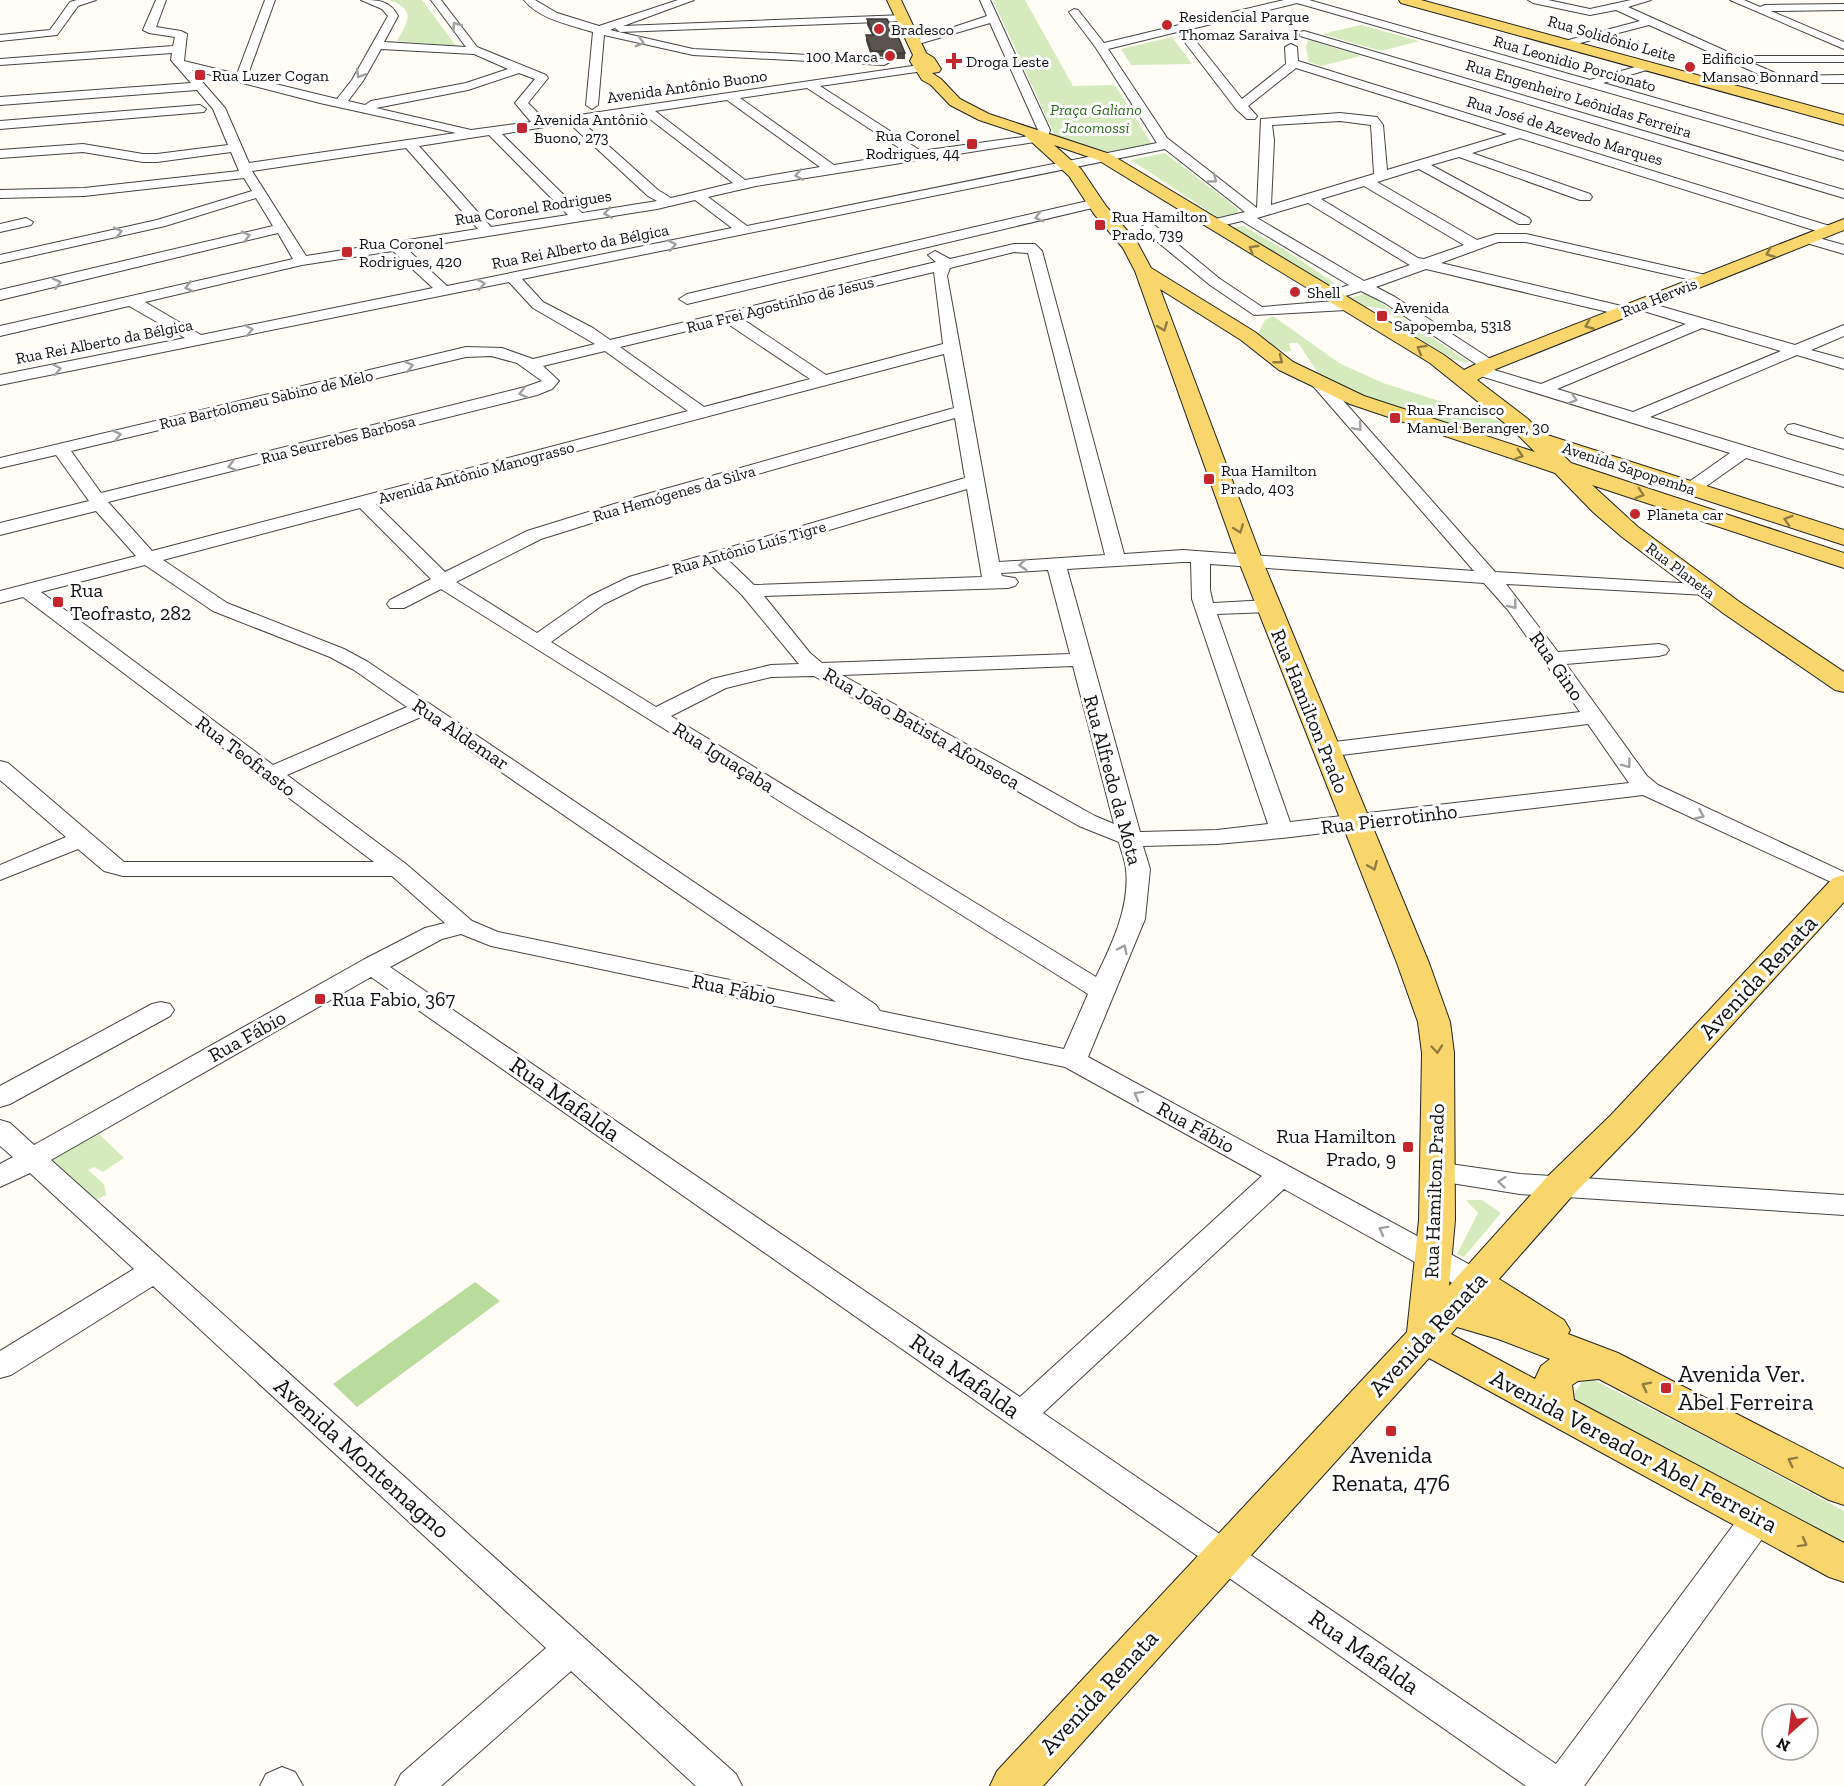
<svg xmlns="http://www.w3.org/2000/svg" width="1844" height="1786" viewBox="0 0 1844 1786" font-family="'Zilla Slab',serif">
	<rect width="100%" height="100%" fill="#fffdf5"/>
	<path fill="#d5ebbd" d="M389,0H422L456,46L397,41C408,22 417,10 389,0Z
		M993,0H1025L1073,86L1115,85L1153,146L1109,154L1099,153L1056,138Z
		M1361,25L1419,41L1381,51L1322,34Z
		M1172,37L1192,64L1131,65L1121,49Z
		M1308,40L1361,56L1321,66L1309,62L1306,48Z
		M1165,153L1238,209L1237,213L1219,218L1131,160Z
		M1243,226L1282,248L1339,286L1333,288L1233,228Z
		M1366,293L1369,295L1470,363L1455,360L1400,327V321L1380,308L1364,306L1351,298Z
		M1273,316L1339,363L1383,383L1458,407L1465,411L1504,422L1506,427L1503,432L1486,436L1398,412L1323,380L1298,343H1289L1291,351L1285,352L1256,337L1265,320Z
		M99,1134L124,1158L103,1172L94,1167L88,1170L104,1184L106,1195L89,1203L50,1160Z
		M1466,1200H1482L1501,1213L1464,1257L1457,1254L1478,1213Z
		M1586,1376L1710,1439L1844,1511V1556L1569,1401Z"/>
	<path fill="#b9dc9c" d="M475,1282L500,1301L357,1407L333,1384Z"/>
	<g fill="none" stroke-linecap="round" stroke-linejoin="round">
		<g stroke="#444" stroke-width="2">
			<path id="minor" d="M77,0H96L78,6L57,35L0,41V35L50,30L70,2Z
				M156,0H166L156,27L181,31L187,34L184,61L237,74L265,0H275L247,77L337,99L352,80L388,16L382,9L361,0C377,0 390,0 398,16L384,42L466,47L431,0H441L477,47L546,75L548,78L528,103L545,120L933,63L937,65V69L820,86L921,151L1037,135L1038,130L990,23L915,45L909,42L987,16L980,0H990L1050,130L1047,140L756,186L708,197L747,226L1157,143L1096,48L1069,12L1074,9L1078,10L1104,43L1284,0H1309L1590,80L1642,65H1650V69L1603,83L1844,152V160L1297,3L1187,30L1242,99L1286,64L1285,47L1291,44L1297,47L1298,61L1833,227L1835,230L1833,233H1823L1520,138L1472,153L1590,194L1592,197L1590,200H1580L1459,157L1431,165L1529,218L1531,221L1529,224H1519L1419,169L1377,182L1477,240L1496,234H1526L1710,276L1712,279L1710,282L1705,283L1526,242H1498L1441,263L1630,308L1633,311L1625,316L1426,269L1376,287L1395,297L1495,362L1497,365L1491,369L1541,384L1686,324L1634,308L1631,305L1634,302L1639,300L1795,345L1844,325V336L1811,350L1844,359V369L1797,355L1650,417L1844,476V487L1746,458L1698,492H1686L1683,488L1686,484L1730,453L1471,373L1469,370L1471,367L1479,366L1385,303L1361,291L1330,301L1325,299L1322,296L1325,293L1349,285L1242,221L1212,228L1207,227L1205,224L1207,221L1245,212L1165,149L522,279L543,302L593,328L610,340L936,262L928,255L935,251L950,259L1014,244H1035L1042,251L1124,554L1183,550L1474,571L1313,386L1311,383L1313,380H1325L1495,572L1713,585L1716,589L1713,593L1706,595L1506,584L1558,652L1659,644L1666,646L1669,650L1666,654L1659,656L1566,664L1647,776L1658,785L1844,872V888L1643,795L1282,838L1217,844L1143,846L1150,869L1145,919L1088,1057L1487,1274L1491,1282L1487,1290L1476,1293L1465,1290L1284,1189L1043,1413L1556,1764L1746,1508L1758,1504L1770,1508L1775,1518L1770,1528L1584,1786H1526L371,977L51,1160L736,1774L742,1786H696L571,1671L441,1786H395L401,1774L546,1648L153,1286L11,1375L0,1378V1351L134,1269L30,1173L0,1187V1164L13,1157L0,1146V1120L10,1123L34,1145L363,960L425,928L445,923L392,876H123L104,871L78,849L0,880V865L66,837L0,780V761L8,763L124,862H374L23,597L0,603V591L136,556L96,511L0,535V523L89,501L56,455L0,468V458L466,347L502,348L533,359L595,344L533,308L509,282L0,385V375L185,338L129,306L0,336V326L293,259L278,233L0,300V290L273,226L256,198L165,226L0,263V255L157,220L252,191L244,178L84,196L0,198V190L84,188L239,171L231,152L157,162H143L83,152L0,158V150L83,144L143,154H157L228,145L213,109L197,90L0,105V97L191,83L171,60L172,53L0,65V59L173,46L175,37L149,33L143,30ZM1177,32L1236,109L1247,119H1255L1257,116L1248,106L1296,68L1507,134L1387,170L1383,125L1377,117L1340,113L1261,119L1257,208L1167,138L1108,49ZM381,49L474,54L508,69L466,83L371,101L365,105L348,101L363,81ZM192,70L320,103L456,133L249,163L225,108ZM519,73L535,79L515,103L531,122L471,130L376,108L468,90ZM807,88L907,153L834,165L740,98ZM727,100L820,167L745,180L655,111ZM642,113L733,183L671,198L658,190L582,122ZM1340,121L1371,125L1374,174L1271,205L1274,140L1272,125ZM569,123L648,196L657,201L582,213L502,134ZM489,135L568,215L491,227L419,146ZM406,148L478,229L306,256L252,171ZM1364,186L1464,245L1424,259L1418,258L1321,199ZM695,200L732,228L447,286L407,249L657,209ZM1308,203L1408,264L1410,265L1364,281L1257,218ZM393,251L433,288L201,335L145,302L302,265ZM1014,252L1028,253L1105,555L999,562L947,276L950,268ZM934,272L943,344L826,375L741,318ZM725,322L810,379L704,407L620,347ZM1702,328L1781,351L1633,412L1557,389ZM605,351L688,411L152,551L108,502L537,395L552,389L559,381L543,366ZM944,354L954,408L640,496L527,531L445,572L376,504ZM491,356L517,363L542,381L525,387L101,493L71,451L466,357ZM955,418L965,478L629,577L590,596L537,633L456,582L541,539L652,504ZM967,489L982,577L754,585L728,560ZM360,508L431,579L390,600L387,604L390,608H404L441,589L1088,994L1064,1049L880,1011L876,1005L368,662L344,649L227,603L163,560ZM1183,562H1191L1192,599L1268,824L1217,830L1140,832L1067,569ZM1210,564L1484,583L1508,610L1580,712L1326,743L1318,745L1315,750L1318,755L1326,757L1588,724L1629,783L1290,822L1217,614L1269,612L1276,610L1279,606L1276,602L1269,600L1213,603L1210,590ZM145,565L213,611L330,657L354,670L407,707L273,765L41,592ZM711,565L742,595L799,664L771,665L712,679L656,707L551,642L604,604L643,585ZM1048,570L1070,654L822,663L810,653L764,596L1008,588L1015,586L1018,582L1015,578L1002,576L1001,573ZM1073,666L1114,824L1095,816L842,675ZM814,676L1079,826L1119,842C1121,851 1125,860 1126,869C1130,907 1112,944 1096,977L671,716L726,688L771,677ZM421,717L836,1002L498,932L472,921L406,864L287,775ZM461,934L491,946L1065,1067L1262,1176L1020,1397L390,967L442,939Z
				M524,0H535L557,13L599,26L678,0H694L623,26L904,15L909,18L904,21L620,32L615,28L610,30L693,49L884,59L890,62L884,65L693,55L604,35L598,105L592,109L586,105L593,32C570,25 539,19 524,0Z
				M1528,0H1548L1590,9L1631,0H1651L1628,7L1737,56H1844V62H1750L1782,76L1844,75V83H1690L1688,80L1694,76H1763L1649,25L1565,47L1561,46V42L1640,21L1616,10L1590,15L1533,3Z
				M1730,0H1744L1760,7L1765,5L1844,4V10L1771,11L1844,42V49Z
				M1304,31L1844,190V198L1300,36V32Z
				M200,105L206,109L204,112L0,129V121Z
				M1096,199L1103,203L1101,206L687,304L679,299L687,294Z
				M26,218L33,222L31,225L0,232V224Z
				M1148,223L1153,224L1220,279L1262,307L1346,300L1354,305L1346,310L1254,315L1210,285L1143,230L1141,227Z
				M1808,235L1844,245V254L1803,242L1801,239L1803,236Z
				M1794,424L1844,439V449L1788,433L1785,429L1788,425Z
				M161,1002L170,1004L174,1010L170,1016L10,1104L0,1107V1086L152,1004Z
				M1436,1162L1520,1174L1844,1195V1215L1520,1194L1426,1179L1422,1172L1426,1165Z
				M282,1767L295,1772L303,1786H260L266,1774Z"/>
		</g>
		<g stroke="#222" stroke-width="2">
			<path id="major" d="M887,0H901L926,53L934,58L941,69L939,72L932,73L941,79L960,99L989,114L1110,154L1444,355L1464,370L1482,361L1844,219V230L1496,369L1477,380L1528,419L1541,433L1844,530V545L1561,453L1571,463L1844,553V568L1592,485L1638,527L1741,603L1844,672V692L1835,690L1723,613L1622,537L1593,512L1555,473L1350,404L1279,370L1241,340L1160,289L1263,562L1429,963L1450,1022L1454,1053L1455,1220L1449,1286L1547,1177L1611,1115L1833,878L1844,875V902L1635,1131L1573,1195L1499,1279L1564,1320L1570,1330L1568,1334L1618,1353L1844,1469V1505L1829,1500L1599,1379L1578,1381L1572,1385L1574,1400L1844,1543V1582L1829,1577L1429,1358L1043,1786H990L997,1771L1407,1332L1419,1220L1422,1053L1418,1022L1397,963L1239,562L1135,271L1123,248L1094,214L1069,176L1024,135L979,120L950,105L931,85L922,80L910,61L913,55ZM1054,145L1098,160L1430,363L1512,429L1535,452L1364,396L1293,362L1255,332L1151,268L1137,242L1106,206L1081,169ZM1457,1327L1498,1339L1550,1359L1541,1366L1535,1379L1451,1334Z
				M1399,0H1421L1844,115V125L1401,3Z"/>
		</g>
		<use href="#minor" fill="#fff" fill-rule="evenodd"/>
		<use href="#major" fill="#f9d66b" fill-rule="evenodd"/>
	</g>
	<path fill="#4d4742" d="M867,19L905,53V59H889L887,57L871,56L866,41V35H872L867,25Z"/>
	<path fill="#5a524d" stroke="#3f3936" stroke-width="1.5" d="M867,19H887L895,34H897L905,53L889,54L887,51H871L866,35H874Z"/>
	<defs><path id="oneway-chevron" d="M-2-3.5L2.5 0L-2 3.5" fill="none" stroke-width="1.6" stroke-linecap="round" stroke-linejoin="round" transform="scale(1.5)"/></defs>
	<g stroke="#a0a0a0">
		<use href="#oneway-chevron" transform="translate(456 26) rotate(-127)"/>
		<use href="#oneway-chevron" transform="translate(640 42) rotate(16)"/>
		<use href="#oneway-chevron" transform="translate(360 74) rotate(122)"/>
		<use href="#oneway-chevron" transform="translate(799 175) rotate(170)"/>
		<use href="#oneway-chevron" transform="translate(1213 179) rotate(36)"/>
		<use href="#oneway-chevron" transform="translate(608 213) rotate(171)"/>
		<use href="#oneway-chevron" transform="translate(1039 217) rotate(166)"/>
		<use href="#oneway-chevron" transform="translate(118 232) rotate(-13)"/>
		<use href="#oneway-chevron" transform="translate(246 236) rotate(-14)"/>
		<use href="#oneway-chevron" transform="translate(672 245) rotate(-11)"/>
		<use href="#oneway-chevron" transform="translate(57 283) rotate(-14)"/>
		<use href="#oneway-chevron" transform="translate(481 284) rotate(-11)"/>
		<use href="#oneway-chevron" transform="translate(189 287) rotate(166)"/>
		<use href="#oneway-chevron" transform="translate(249 330) rotate(-11)"/>
		<use href="#oneway-chevron" transform="translate(409 366) rotate(-13)"/>
		<use href="#oneway-chevron" transform="translate(57 369) rotate(-11)"/>
		<use href="#oneway-chevron" transform="translate(523 393) rotate(166)"/>
		<use href="#oneway-chevron" transform="translate(1573 399) rotate(17)"/>
		<use href="#oneway-chevron" transform="translate(1358 427) rotate(49)"/>
		<use href="#oneway-chevron" transform="translate(117 435) rotate(-13)"/>
		<use href="#oneway-chevron" transform="translate(232 466) rotate(166)"/>
		<use href="#oneway-chevron" transform="translate(1023 565) rotate(176)"/>
		<use href="#oneway-chevron" transform="translate(1513 605) rotate(52)"/>
		<use href="#oneway-chevron" transform="translate(1627 764) rotate(54)"/>
		<use href="#oneway-chevron" transform="translate(1700 815) rotate(25)"/>
		<use href="#oneway-chevron" transform="translate(1123 949) rotate(-65)"/>
		<use href="#oneway-chevron" transform="translate(1138 1095) rotate(-151)"/>
		<use href="#oneway-chevron" transform="translate(1502 1182) rotate(-175)"/>
		<use href="#oneway-chevron" transform="translate(1383 1230) rotate(-151)"/>
	</g>
	<g stroke="#917d42">
		<use href="#oneway-chevron" transform="translate(1253 249) rotate(-149)"/>
		<use href="#oneway-chevron" transform="translate(1770 253) rotate(158)"/>
		<use href="#oneway-chevron" transform="translate(1589 325) rotate(158)"/>
		<use href="#oneway-chevron" transform="translate(1163 327) rotate(69)"/>
		<use href="#oneway-chevron" transform="translate(1421 349) rotate(-149)"/>
		<use href="#oneway-chevron" transform="translate(1279 360) rotate(38)"/>
		<use href="#oneway-chevron" transform="translate(1519 455) rotate(18)"/>
		<use href="#oneway-chevron" transform="translate(1640 494) rotate(18)"/>
		<use href="#oneway-chevron" transform="translate(1788 520) rotate(-162)"/>
		<use href="#oneway-chevron" transform="translate(1239 529) rotate(69)"/>
		<use href="#oneway-chevron" transform="translate(1373 866) rotate(68)"/>
		<use href="#oneway-chevron" transform="translate(1437 1049) rotate(85)"/>
		<use href="#oneway-chevron" transform="translate(1646 1386) rotate(-153)"/>
		<use href="#oneway-chevron" transform="translate(1792 1461) rotate(-153)"/>
		<use href="#oneway-chevron" transform="translate(1803 1543) rotate(29)"/>
	</g>
	<g fill="#c4262e" stroke="#fff" stroke-width="2">
		<circle cx="1167" cy="25" r="6"/>
		<circle cx="879" cy="29" r="6"/>
		<circle cx="890" cy="56" r="6"/>
		<path d="M951 52h6v6h6v6h-6v6h-6v-6h-6v-6h6z"/>
		<circle cx="1690" cy="67" r="6"/>
		<rect x="194" y="69" width="12" height="12" rx="3"/>
		<rect x="516" y="122" width="12" height="12" rx="3"/>
		<rect x="966" y="138" width="12" height="12" rx="3"/>
		<rect x="1094" y="219" width="12" height="12" rx="3"/>
		<rect x="341" y="246" width="12" height="12" rx="3"/>
		<circle cx="1295" cy="292" r="6"/>
		<rect x="1376" y="310" width="12" height="12" rx="3"/>
		<rect x="1389" y="412" width="12" height="12" rx="3"/>
		<rect x="1203" y="473" width="12" height="12" rx="3"/>
		<circle cx="1635" cy="514" r="6"/>
		<rect x="52" y="596" width="12" height="12" rx="3"/>
		<rect x="314" y="993" width="12" height="12" rx="3"/>
		<rect x="1402" y="1141" width="12" height="12" rx="3"/>
		<rect x="1660" y="1382" width="12" height="12" rx="3"/>
		<rect x="1385" y="1425" width="12" height="12" rx="3"/>
	</g>
	<g text-anchor="middle" stroke-width="6" stroke-linejoin="round" paint-order="stroke">
		<g font-size="16" fill="#111" stroke="#fff" text-anchor="start">
			<text x="1179" y="22">Residencial Parque<tspan x="1179" dy="18">Thomaz Saraiva I</tspan></text>
			<text x="891" y="35">Bradesco</text>
			<text x="878" y="62" text-anchor="end">100 Marca</text>
			<text x="1702" y="64">Edificio<tspan x="1702" dy="18">Mansao Bonnard</tspan></text>
			<text x="966" y="67">Droga Leste</text>
			<text x="212" y="81">Rua Luzer Cogan</text>
			<text x="534" y="125">Avenida Antônio<tspan x="534" dy="18">Buono, 273</tspan></text>
			<text x="960" y="141" text-anchor="end">Rua Coronel<tspan x="960" dy="18">Rodrigues, 44</tspan></text>
			<text x="1112" y="222">Rua Hamilton<tspan x="1112" dy="18">Prado, 739</tspan></text>
			<text x="359" y="249">Rua Coronel<tspan x="359" dy="18">Rodrigues, 420</tspan></text>
			<text x="1307" y="298">Shell</text>
			<text x="1394" y="313">Avenida<tspan x="1394" dy="18">Sapopemba, 5318</tspan></text>
			<text x="1407" y="415">Rua Francisco<tspan x="1407" dy="18">Manuel Beranger, 30</tspan></text>
			<text x="1221" y="476">Rua Hamilton<tspan x="1221" dy="18">Prado, 403</tspan></text>
			<text x="1647" y="520">Planeta car</text>
		</g>
		<g font-size="16" fill="#111" stroke="#fff">
			<text transform="translate(1612 38) rotate(16)" y="6">Rua Solidônio Leite</text>
			<text transform="translate(1575 63) rotate(16)" y="6">Rua Leonidio Porcionato</text>
			<text transform="translate(687 86) rotate(-8)" y="6">Avenida Antônio Buono</text>
			<text transform="translate(1579 98) rotate(17)" y="6">Rua Engenheiro Leônidas Ferreira</text>
			<text transform="translate(1565 130) rotate(17)" y="6">Rua José de Azevedo Marques</text>
			<text transform="translate(533 207) rotate(-9)" y="6">Rua Coronel Rodrigues</text>
			<text transform="translate(580 246) rotate(-11)" y="6">Rua Rei Alberto da Bélgica</text>
			<text transform="translate(1659 297) rotate(-22)" y="6">Rua Herwis</text>
			<text transform="translate(780 304) rotate(-14)" y="6">Rua Frei Agostinho de Jesus</text>
			<text transform="translate(104 341) rotate(-11)" y="6">Rua Rei Alberto da Bélgica</text>
			<text transform="translate(266 399) rotate(-13)" y="6">Rua Bartolomeu Sabino de Melo</text>
			<text transform="translate(338 439) rotate(-14)" y="6">Rua Seurrebes Barbosa</text>
			<text transform="translate(1629 468) rotate(18)" y="6">Avenida Sapopemba</text>
			<text transform="translate(476 472) rotate(-15)" y="6">Avenida Antônio Manograsso</text>
			<text transform="translate(674 493) rotate(-16)" y="6">Rua Hemógenes da Silva</text>
			<text transform="translate(749 547) rotate(-16)" y="6">Rua Antônio Luís Tigre</text>
			<text transform="translate(1681 570) rotate(37)" y="6">Rua Planeta</text>
		</g>
		<g font-size="16" font-style="italic" fill="#2f6b1f" stroke="#fff">
			<text x="1096" y="115">Praça Galiano<tspan x="1096" dy="18">Jacomossi</tspan></text>
		</g>
		<g font-size="20" fill="#111" stroke="#fff" text-anchor="start">
			<text x="70" y="597">Rua<tspan x="70" dy="23">Teofrasto, 282</tspan></text>
			<text x="332" y="1006">Rua Fabio, 367</text>
			<text x="1396" y="1143" text-anchor="end">Rua Hamilton<tspan x="1396" dy="23">Prado, 9</tspan></text>
		</g>
		<g font-size="20" fill="#111" stroke="#fff">
			<text transform="translate(1557 666) rotate(55)" y="7">Rua Gino</text>
			<text transform="translate(1310 711) rotate(68)" y="7">Rua Hamilton Prado</text>
			<text transform="translate(922 728) rotate(30)" y="7">Rua João Batista Afonseca</text>
			<text transform="translate(461 734) rotate(34)" y="7">Rua Aldemar</text>
			<text transform="translate(246 756) rotate(37)" y="7">Rua Teofrasto</text>
			<text transform="translate(724 757) rotate(32)" y="7">Rua Iguaçaba</text>
			<text transform="translate(1113 780) rotate(75)" y="7">Rua Alfredo da Mota</text>
			<text transform="translate(1389 819) rotate(-7)" y="7">Rua Pierrotinho</text>
			<text transform="translate(734 989) rotate(12)" y="7">Rua Fábio</text>
			<text transform="translate(247 1036) rotate(-29)" y="7">Rua Fábio</text>
			<text transform="translate(1196 1127) rotate(29)" y="7">Rua Fábio</text>
			<text transform="translate(1434 1191) rotate(-88)" y="7">Rua Hamilton Prado</text>
		</g>
		<g font-size="24" fill="#111" stroke="#fff">
			<text transform="translate(1758 977) rotate(-47)" y="8">Avenida Renata</text>
			<text transform="translate(565 1099) rotate(35)" y="8">Rua Mafalda</text>
			<text transform="translate(1428 1334) rotate(-47)" y="8">Avenida Renata</text>
			<text transform="translate(965 1376) rotate(35)" y="8">Rua Mafalda</text>
			<text transform="translate(1634 1451) rotate(28)" y="8">Avenida Vereador Abel Ferreira</text>
			<text transform="translate(362 1458) rotate(42)" y="8">Avenida Montemagno</text>
			<text transform="translate(1364 1652) rotate(35)" y="8">Rua Mafalda</text>
			<text transform="translate(1099 1692) rotate(-47)" y="8">Avenida Renata</text>
		</g>
		<g font-size="24" fill="#111" stroke="#fff" text-anchor="start">
			<text x="1678" y="1382">Avenida Ver.<tspan x="1678" dy="28">Abel Ferreira</tspan></text>
			<text x="1391" y="1463" text-anchor="middle">Avenida<tspan x="1391" dy="28">Renata, 476</tspan></text>
		</g>
	</g>
	<g transform="translate(1790 1732) rotate(208)"><circle r="28" fill="#ffffff" stroke="#a0a0a0" stroke-width="1.5"/>
	<path d="M0-4.5L10 22L0 15L-10 22Z" fill="#c4262e"/>
	<text y="-9" font-size="16" font-weight="bold" text-anchor="middle" fill="#111111">N</text>
	</g>
</svg>
